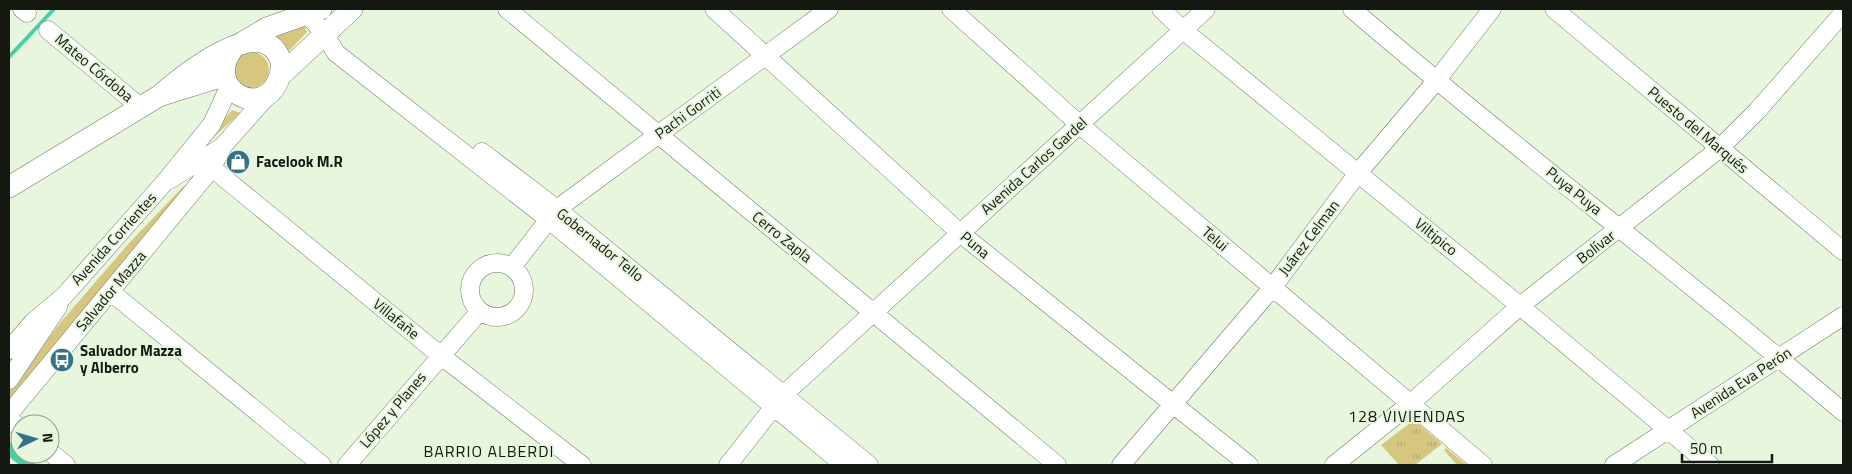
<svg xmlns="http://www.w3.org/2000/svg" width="1852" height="474" viewBox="0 0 1852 474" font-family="'Titillium Web',sans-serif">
	<defs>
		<pattern id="park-tufts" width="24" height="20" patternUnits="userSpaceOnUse" patternTransform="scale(1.25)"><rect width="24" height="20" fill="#d7c67f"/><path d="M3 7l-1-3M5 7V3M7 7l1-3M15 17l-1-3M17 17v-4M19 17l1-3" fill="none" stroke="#b8a96d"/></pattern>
	</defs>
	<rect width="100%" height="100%" fill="#e7f6dd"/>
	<path fill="#d7c67f" d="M304,26L307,32L287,53L268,36Z
		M233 70a18 18 0 1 1 36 0a18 18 0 1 1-36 0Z
		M232,110L240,113L194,155Z
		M188,184L9,399V391L16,380L60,323L130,242L183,187Z"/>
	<path fill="url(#park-tufts)" d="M1414,420L1442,444L1415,465H1399L1381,445Z
		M1446,448L1467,465H1457L1444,450Z"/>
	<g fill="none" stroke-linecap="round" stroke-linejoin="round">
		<path stroke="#49cea8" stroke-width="4" d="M9,57L54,9"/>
		<path stroke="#49cea8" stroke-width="12" d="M9,449L29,465"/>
		<g stroke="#6f7c66" stroke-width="19">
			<path id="minor" d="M22,9L27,13
				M302,9L324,33L336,53L548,219L844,465
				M507,9L1057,465
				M714,9L960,233L1249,465
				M951,9L1080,125L1483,465
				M1161,9L1183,30L1520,306L1710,465
				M1352,9C1512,147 1682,274 1843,412
				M1554,9L1843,251
				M48,30L139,106
				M482,152L557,209L869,465
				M212,168L440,355L582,465
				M169,180L222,147L268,95
				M470 290a27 27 0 1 1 54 0a27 27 0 1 1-54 0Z
				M512,267L557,209L829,9
				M111,292L322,465
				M9,350L33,322L64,296L164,183L212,124L229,87
				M9,380L58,307
				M9,414L212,168L222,147
				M9,419L20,428
				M50,452L66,465
				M347,465L480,311
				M728,465L783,395L1206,9
				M1121,465L1272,288L1358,173L1436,81L1492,9
				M1334,465L1410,404L1520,306L1719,149L1757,111L1843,13
				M1614,465L1843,316"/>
		</g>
		<g stroke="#6f7c66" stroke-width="22">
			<path id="major" d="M243,42L267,28L321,9
				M280,76L352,9
				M159,96C180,78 262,10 280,59C283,67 281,74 278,81C261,121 200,87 235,46
				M9,187L159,96L223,76"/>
		</g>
		<use href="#minor" stroke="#fff" stroke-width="18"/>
		<use href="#major" stroke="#fff" stroke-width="21"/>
	</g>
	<defs>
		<g id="shop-disc" transform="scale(1.25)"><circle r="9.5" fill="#357289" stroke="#e7f6dd"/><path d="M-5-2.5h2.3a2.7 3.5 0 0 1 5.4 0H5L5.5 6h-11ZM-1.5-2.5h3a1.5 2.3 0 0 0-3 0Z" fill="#fff"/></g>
		<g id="bus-disc" transform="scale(1.25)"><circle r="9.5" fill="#357289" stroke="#e7f6dd"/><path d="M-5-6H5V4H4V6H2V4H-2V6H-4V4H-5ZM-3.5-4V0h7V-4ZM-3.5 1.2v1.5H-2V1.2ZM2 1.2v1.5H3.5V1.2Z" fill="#fff"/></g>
	</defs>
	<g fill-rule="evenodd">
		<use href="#shop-disc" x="238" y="162"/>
		<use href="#bus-disc" x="62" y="360"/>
	</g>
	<g text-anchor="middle" stroke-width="4" stroke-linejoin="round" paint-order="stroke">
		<g font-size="15" fill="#131810" stroke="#e7f6dd">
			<text transform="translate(94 68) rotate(40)" y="5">Mateo Córdoba</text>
			<text transform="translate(688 113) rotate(-36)" y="5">Pachi Gorriti</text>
			<text transform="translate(1698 130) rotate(40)" y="5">Puesto del Marqués</text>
			<text transform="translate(1034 166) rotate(-42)" y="5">Avenida Carlos Gardel</text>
			<text transform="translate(1574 191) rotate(39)" y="5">Puya Puya</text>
			<text transform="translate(782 237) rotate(39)" y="5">Cerro Zapla</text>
			<text transform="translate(1436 237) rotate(39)" y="5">Viltipico</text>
			<text transform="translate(1309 238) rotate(-53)" y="5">Juárez Celman</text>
			<text transform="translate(114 239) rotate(-48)" y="5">Avenida Corrientes</text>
			<text transform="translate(1215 239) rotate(40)" y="5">Telui</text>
			<text transform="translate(600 245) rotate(39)" y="5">Gobernador Tello</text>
			<text transform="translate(975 245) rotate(40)" y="5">Puna</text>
			<text transform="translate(1596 247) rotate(-38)" y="5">Bolívar</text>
			<text transform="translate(111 291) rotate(-50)" y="5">Salvador Mazza</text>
			<text transform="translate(396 319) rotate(39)" y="5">Villafañe</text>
			<text transform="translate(1741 383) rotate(-33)" y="5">Avenida Eva Perón</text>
			<text transform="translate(393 410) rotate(-50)" y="5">López y Planes</text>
		</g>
		<g font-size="15" font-weight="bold" fill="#131810" stroke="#e7f6dd" text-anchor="start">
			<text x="256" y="167">Facelook M.R</text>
			<text x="80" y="356">Salvador Mazza<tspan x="80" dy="17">y Alberro</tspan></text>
		</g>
		<g font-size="16" letter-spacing="1" fill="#131810" stroke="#e7f6dd">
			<text x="1407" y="422">128 VIVIENDAS</text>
			<text x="489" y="457">BARRIO ALBERDI</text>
		</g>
	</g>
	<rect width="1852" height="474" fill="none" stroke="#131810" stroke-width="20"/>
	<g transform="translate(35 439) rotate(85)"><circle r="24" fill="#e7f6dd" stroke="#929d8b"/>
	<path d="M0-4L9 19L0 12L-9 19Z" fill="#357289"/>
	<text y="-8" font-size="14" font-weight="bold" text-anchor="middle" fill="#131810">N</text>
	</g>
	<path d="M1682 454v8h90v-8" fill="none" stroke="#131810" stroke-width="2.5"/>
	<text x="1690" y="454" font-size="15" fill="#131810" stroke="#e7f6dd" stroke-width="4" paint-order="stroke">50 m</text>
</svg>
